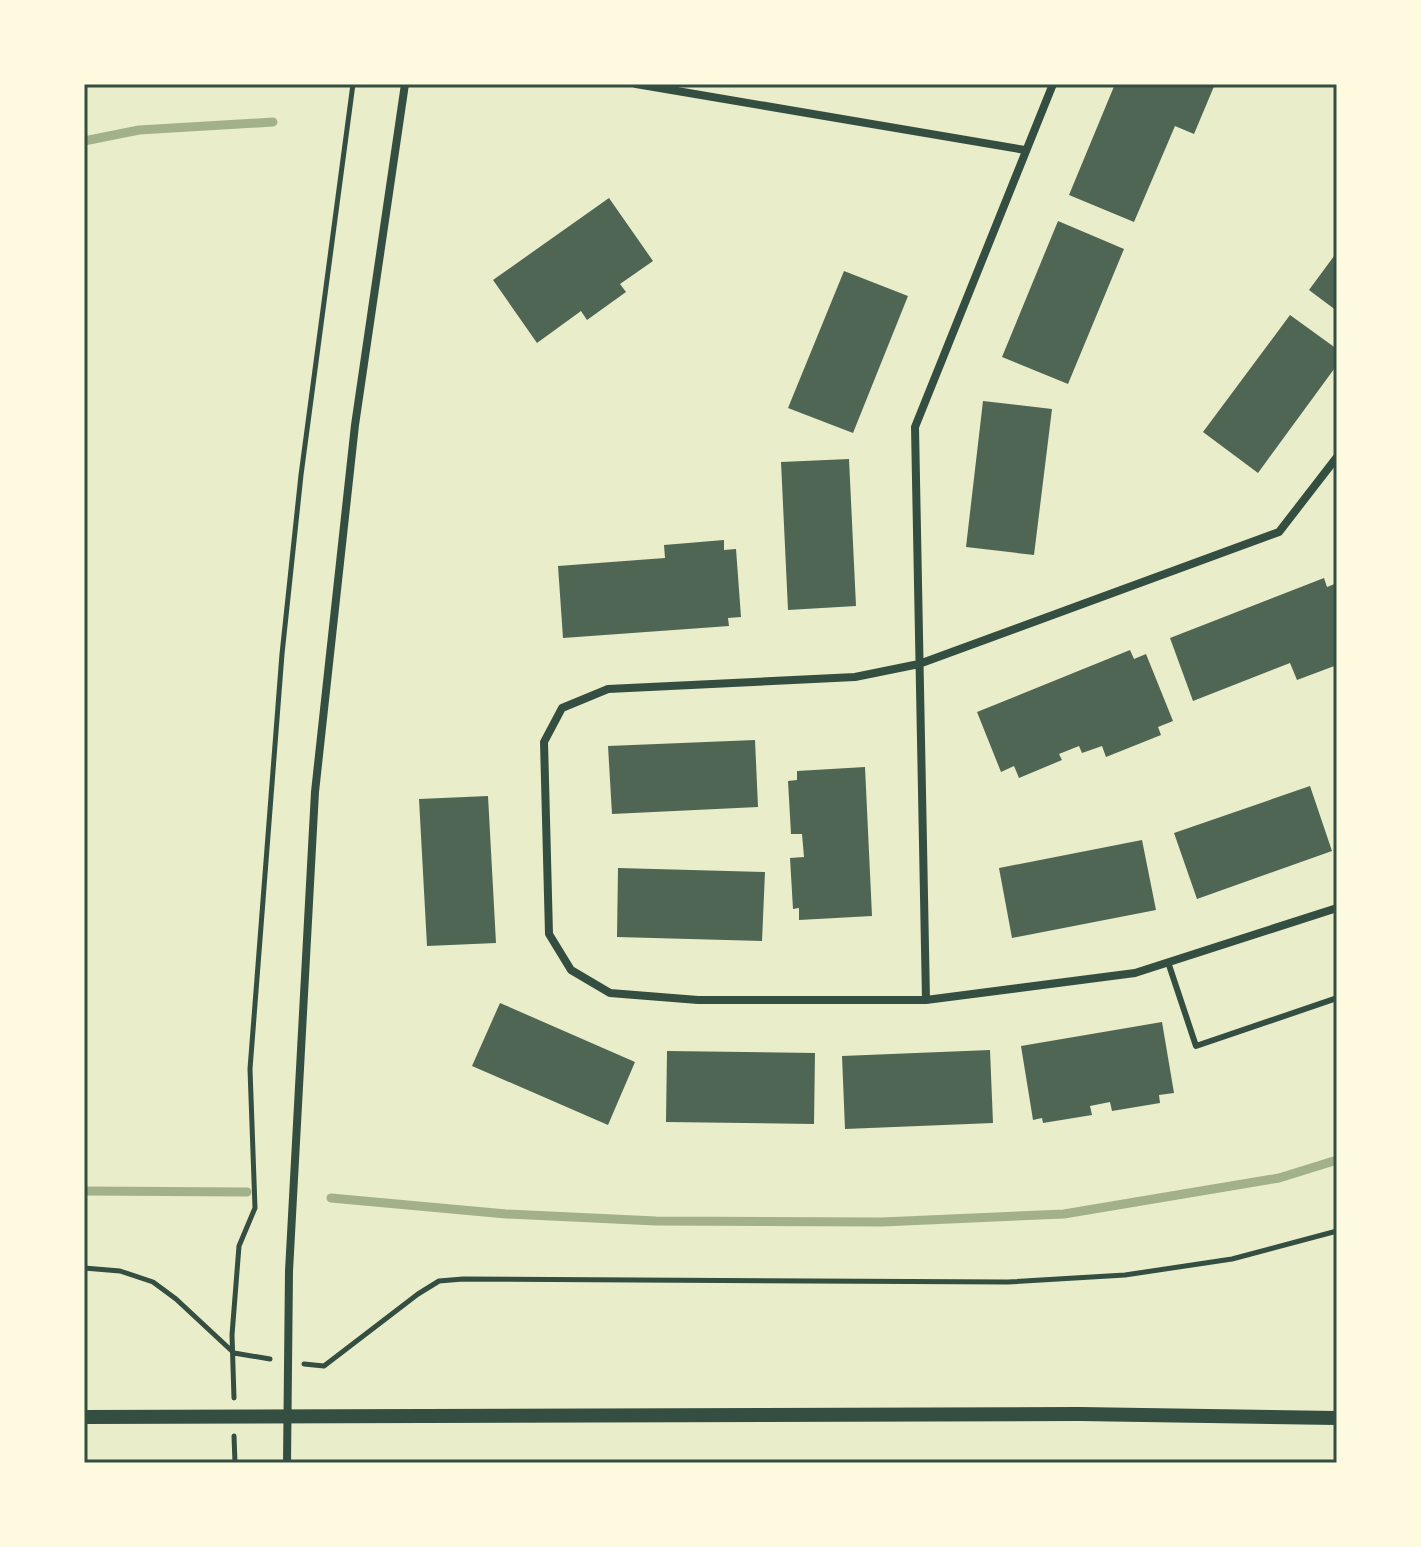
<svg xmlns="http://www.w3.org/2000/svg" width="1421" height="1547" viewBox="0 0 1421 1547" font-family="Barlow,sans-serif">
	<rect width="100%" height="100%" fill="#e9edc9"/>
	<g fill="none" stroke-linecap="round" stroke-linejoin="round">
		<path stroke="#a3b18a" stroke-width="9" d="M84,141L139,130L273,122
			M84,1191L247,1192
			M331,1198L506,1214L656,1221L882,1222L1064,1214L1279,1178L1337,1160"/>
	</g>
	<path fill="#4f6655" d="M1115,84H1215L1194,134L1175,126L1134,222L1069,195Z
		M609,198L653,261L620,284L626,292L587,320L581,311L537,343L493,280Z
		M1058,221L1124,249L1068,384L1002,357Z
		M1337,252V311L1309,290Z
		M844,271L908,296L853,433L788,408Z
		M1290,315L1337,349V365L1258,473L1203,432Z
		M983,401L1052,409L1034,555L966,547Z
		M849,459L856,606L788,610L781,462Z
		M724,540V550L736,549L741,617L728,618L729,626L563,638L558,566L665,558L664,545Z
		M1324,578L1327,587L1337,583V665L1297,680L1290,663L1193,701L1170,638Z
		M1130,650L1134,659L1146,654L1173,721L1158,727L1161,735L1106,757L1102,746L1082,753L1079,746L1059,754L1062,760L1019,778L1014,766L1001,772L977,712Z
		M755,740L758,807L612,814L608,746Z
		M865,767L872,916L799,920V908L793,909L790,858L804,857L802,834H791L788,781L797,780V771Z
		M1310,786L1332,851L1197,899L1174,833Z
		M488,796L496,943L427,946L419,799Z
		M1142,840L1156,910L1012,938L999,868Z
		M618,868L765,872L762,941L617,937Z
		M500,1003L635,1062L608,1125L472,1066Z
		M1162,1022L1174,1093L1159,1095L1160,1103L1112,1111L1110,1102L1090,1106L1092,1115L1043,1123L1042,1118L1033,1120L1021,1046Z
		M990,1050L993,1123L845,1129L842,1056Z
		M667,1051L815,1053L814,1124L666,1122Z"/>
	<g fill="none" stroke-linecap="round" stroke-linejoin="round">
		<path stroke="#344e41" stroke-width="5" d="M84,1268L120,1271L153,1282L176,1299L234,1353L270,1359
			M304,1364L324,1366L418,1294L439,1281L463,1279L1008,1282L1125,1275L1232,1259L1337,1231
			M234,1398L232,1335L239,1246L255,1208L250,1069L282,654L301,475L353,84
			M234,1436L235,1463"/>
		<path stroke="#344e41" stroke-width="6" d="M1168,962L1196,1046L1337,998"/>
		<path stroke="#344e41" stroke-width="8" d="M636,84L1025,150
			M1337,457L1279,532L919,664L855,677L608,689L562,708L544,742L549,934L571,970L610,993L698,1000H926L1135,973L1337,908
			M926,1000L915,427L1053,84
			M287,1463L289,1271L315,792L355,425L405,84"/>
		<path stroke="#344e41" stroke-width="14" d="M84,1417L1079,1414L1337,1418"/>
	</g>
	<rect width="1421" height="1547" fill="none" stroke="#fefae0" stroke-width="172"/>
	<rect x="86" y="86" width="1249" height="1375" fill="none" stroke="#344e41" stroke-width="3"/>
</svg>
